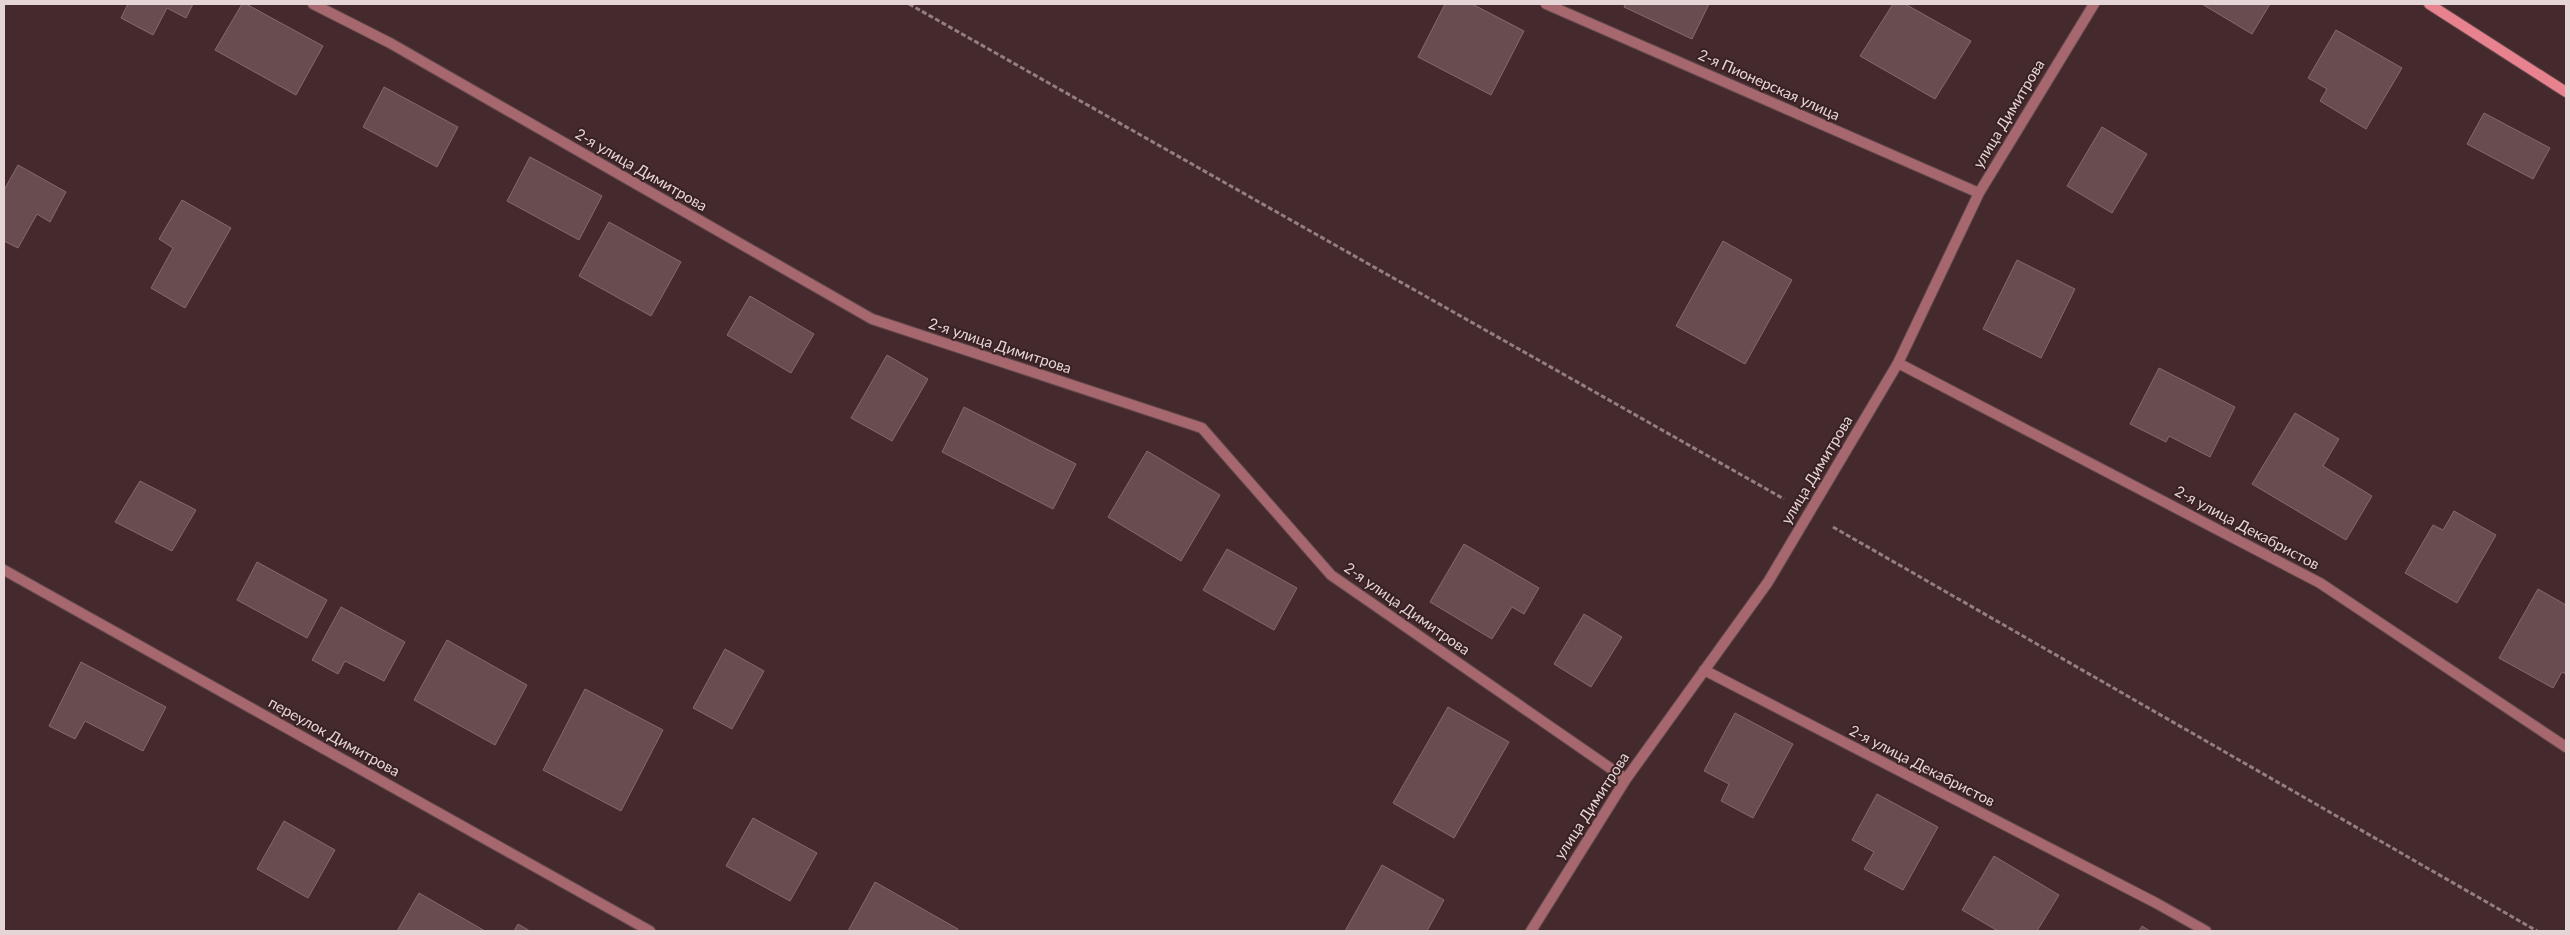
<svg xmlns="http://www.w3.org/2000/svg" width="2570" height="935" viewBox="0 0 2570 935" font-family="Lato,sans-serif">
	<rect width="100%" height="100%" fill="#442a2d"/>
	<path fill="#684c4f" stroke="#87696b" d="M128,4H193L186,18L167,8L153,35L121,18Z
		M242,4H246L323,46L296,95L215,50Z
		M1445,4H1472L1524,31L1491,95L1418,57Z
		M1625,4H1709L1692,39L1624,7Z
		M1893,4H1905L1971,41L1935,99L1860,56Z
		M2202,4H2270L2252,34Z
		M2336,30L2402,68L2366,129L2320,101L2327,89L2308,78Z
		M384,87L458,127L437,167L363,127Z
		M2484,113L2550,148L2533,179L2467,144Z
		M2102,127L2147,154L2112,213L2067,186Z
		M530,157L602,196L579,240L507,201Z
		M18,165L66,192L50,222L37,214L18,248L4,241V190Z
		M182,200L231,228L185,308L151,288L173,248L159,239Z
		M609,222L681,262L651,316L579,276Z
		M1723,241L1792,280L1745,364L1676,326Z
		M2017,260L2075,289L2041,358L1983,329Z
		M750,296L814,334L791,373L727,335Z
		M887,355L928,379L892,441L851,418Z
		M2159,368L2235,407L2210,457L2169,436L2166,442L2130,424Z
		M964,407L1076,464L1053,509L942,452Z
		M2295,413L2339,439L2323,466L2372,496L2346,540L2252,484Z
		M1147,451L1220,495L1181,561L1108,517Z
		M140,481L196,510L172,551L115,522Z
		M2454,511L2496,535L2457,603L2405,573L2433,525L2443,530Z
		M1464,544L1539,588L1524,614L1512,607L1492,639L1430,602Z
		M1227,549L1297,588L1274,630L1203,590Z
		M257,562L327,600L307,638L237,600Z
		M2538,589L2566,605V674L2562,672L2553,688L2499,658Z
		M341,607L405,642L384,681L345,661L338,674L312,660Z
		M1584,614L1622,637L1591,687L1554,664Z
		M447,640L527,685L495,745L414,700Z
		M725,649L764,671L732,729L693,708Z
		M81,662L166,707L143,751L85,721L75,739L49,726Z
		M585,689L663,730L621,811L543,770Z
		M1448,707L1509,742L1454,838L1393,803Z
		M1735,713L1793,744L1753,818L1721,801L1729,784L1704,771Z
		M1877,794L1938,827L1903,890L1864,869L1874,852L1852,840Z
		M753,818L817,853L790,901L726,866Z
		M284,821L335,850L308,898L257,869Z
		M1994,856L2059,895L2037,931H1998L1962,910Z
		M1382,865L1444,900L1427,931H1345Z
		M875,882L958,929L957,931H848Z
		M419,893L485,931H397Z
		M518,924L530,931H514Z
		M2142,926L2150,931H2139Z"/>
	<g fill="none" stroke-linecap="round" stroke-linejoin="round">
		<g stroke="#61494b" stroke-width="12">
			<path id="street" d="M313,4L390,43L872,319L1202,428L1331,575L1626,779
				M1546,4L1979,193
				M1898,363L2320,583L2566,747
				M4,570L650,931
				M1704,670L2156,903L2206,931
				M1531,931L1626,779L1768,582L1898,363L1979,193L2094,4"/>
		</g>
		<g stroke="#61494b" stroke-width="12">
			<path id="secondary" d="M2429,4L2566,92"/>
		</g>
		<path stroke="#937e80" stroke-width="3" stroke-dasharray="5 2.5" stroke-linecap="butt" d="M909,4L1784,499
			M1833,527L2537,931"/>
		<use href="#street" stroke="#a7676e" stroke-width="10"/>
		<use href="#secondary" stroke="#e8828f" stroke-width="10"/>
	</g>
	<g text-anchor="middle" stroke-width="4" stroke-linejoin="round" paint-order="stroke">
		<g font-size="15" fill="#e6d5d6" stroke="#392123">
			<text transform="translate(1769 85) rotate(24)" y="5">2-я Пионерская улица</text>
			<text transform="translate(2009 114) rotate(-59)" y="5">улица Димитрова</text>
			<text transform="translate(641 170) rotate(30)" y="5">2-я улица Димитрова</text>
			<text transform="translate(1000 346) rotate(18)" y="5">2-я улица Димитрова</text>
			<text transform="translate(1817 470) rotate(-59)" y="5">улица Димитрова</text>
			<text transform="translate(2247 528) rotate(28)" y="5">2-я улица Декабристов</text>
			<text transform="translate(1407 609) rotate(35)" y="5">2-я улица Димитрова</text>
			<text transform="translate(334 737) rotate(29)" y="5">переулок Димитрова</text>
			<text transform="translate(1922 766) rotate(27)" y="5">2-я улица Декабристов</text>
			<text transform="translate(1592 806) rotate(-57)" y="5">улица Димитрова</text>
		</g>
	</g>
	<rect width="2570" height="935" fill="none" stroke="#e6d5d6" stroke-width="10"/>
</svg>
